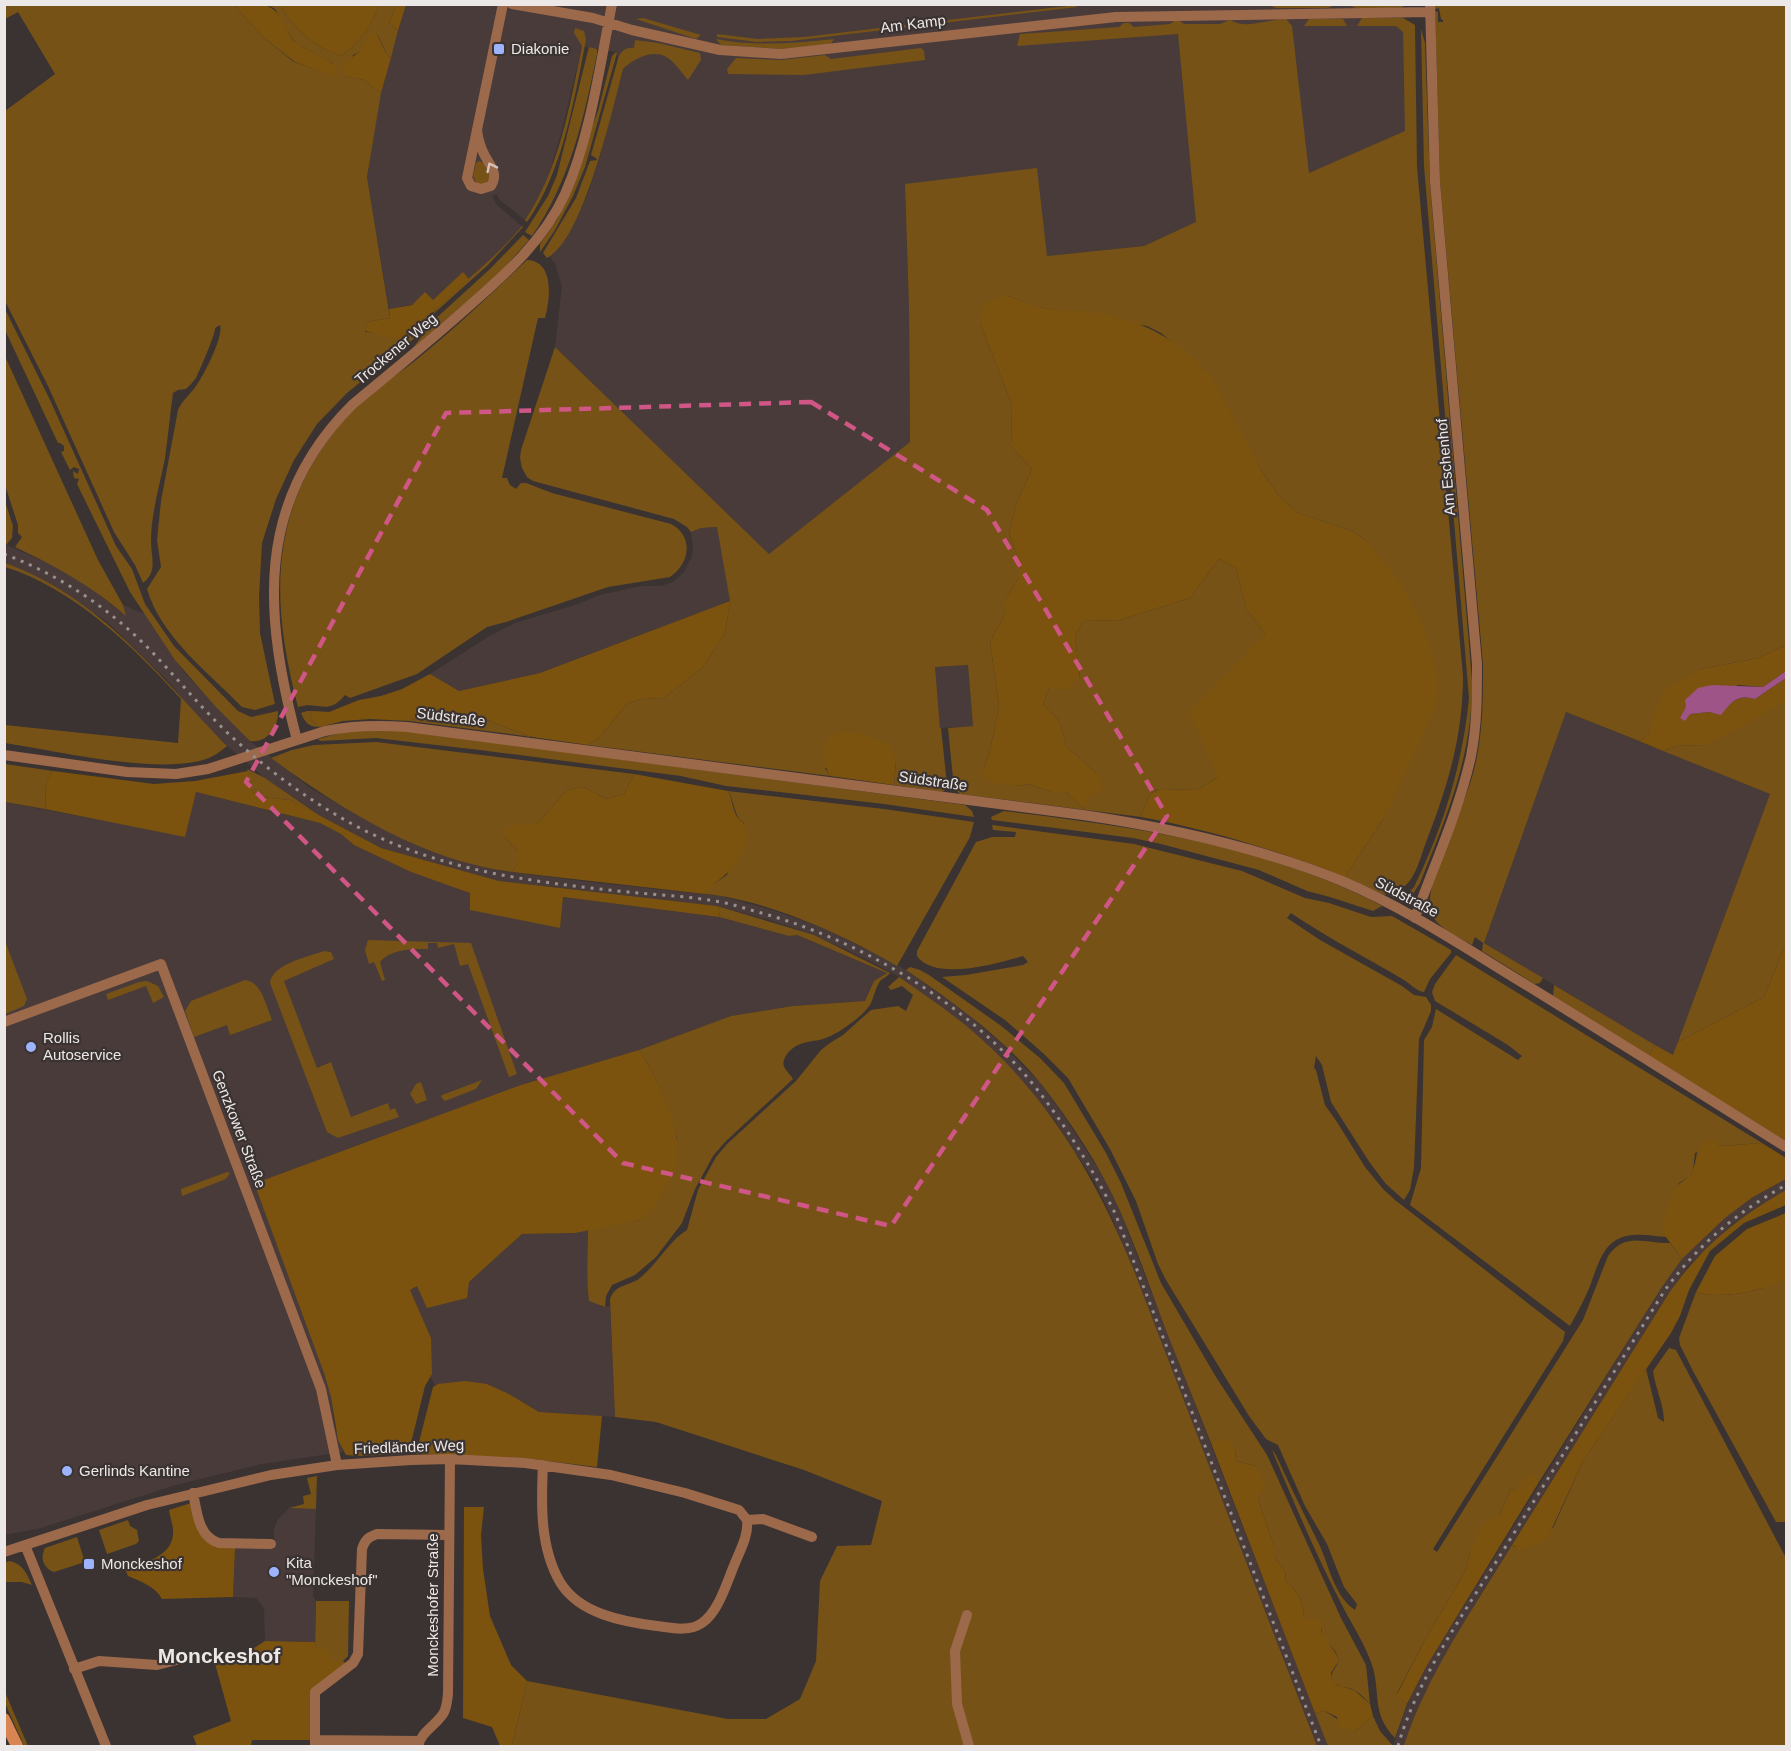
<svg xmlns="http://www.w3.org/2000/svg" width="1791" height="1751" viewBox="0 0 1791 1751" font-family="Arial,sans-serif">
	<rect width="100%" height="100%" fill="#3a3332"/>
	<path fill="#493b39" d="M406,5H1403L1406,131L1144,246L1047,256L905,184L909,309L910,442L769,554L555,347L562,286L555,264L550,257L557,251L573,225L587,196L601,153L623,69L616,52L582,46L562,130L549,174L541,193L525,220L500,200L496,194L492,196L497,205L522,226L508,243L469,279L463,273L433,300L389,309L367,177L377,107Z
		M718,527L730,601L540,673L459,691L430,674L491,635L515,623L575,605L600,595L641,586H661L673,582L684,572L692,556L693,547L691,532L701,528Z
		M4,544L48,563L84,583L125,615L123,605L145,614L184,672L250,741L309,787L348,810L388,831L433,852L501,871L590,882L721,896L772,910L818,926L873,952L906,970L966,1013L1001,1043L1040,1083L1065,1117L1104,1178L1120,1211L1328,1746H1317L1133,1268L1111,1216L1095,1183L1056,1122L1031,1091L993,1051L960,1021L899,977L868,960L814,935L769,920L717,906L499,881L381,848L323,818L265,778L227,746L190,708L166,679L106,621L49,583L5,563Z
		M968,665L973,726L940,728L935,667Z
		M1566,712L1770,794L1673,1056L1484,943Z
		M195,792L320,823L341,834L354,845L411,872L471,893L470,909L560,927L562,897L719,917L788,936L796,935L887,973L874,981L865,1001L793,1006L731,1016L639,1050L521,1085L324,1373L331,1397L334,1424L343,1452L262,1464L176,1485L41,1528L5,1535L4,802L185,836Z
		M1786,1179V1190L1759,1206L1732,1225L1688,1266L1669,1293L1475,1604L1425,1694L1411,1725L1404,1746H1393L1407,1705L1426,1667L1662,1287L1682,1259L1725,1218L1753,1197Z
		M588,1229L589,1267L601,1307L610,1306L615,1417L539,1412L509,1394L487,1384L435,1385L431,1378V1338L409,1290L417,1285L469,1282L522,1234L575,1233Z
		M289,1508L316,1509L313,1596L316,1601L315,1642L265,1641L264,1608L256,1598L233,1597L235,1548L274,1549V1529L278,1519Z"/>
	<path fill="#765217" d="M1403,4V7C1391,8 1358,12 1349,5Z
		M4,5H234L264,38L294,62L338,76L332,63L297,44L291,37L275,9L268,5H281C291,28 317,48 341,56C357,45 375,23 378,5H397L389,22L398,31L391,58C383,52 383,41 376,33L359,52L353,55L345,76L364,80L381,93L367,177L390,318L367,322L365,332L415,336C444,293 490,266 522,226L523,227L488,265L430,317L416,337L347,393L317,424L294,460L276,499L262,543L259,597L260,633L275,704L255,710L242,707C208,672 161,637 147,589L161,567L157,540L161,501L178,410C183,399 192,393 198,383C205,373 224,335 220,325L215,328C216,333 199,372 196,378C193,382 189,386 186,389L178,390L173,393C170,415 168,436 165,458C160,485 151,513 151,541C151,558 158,571 143,583L135,565L114,532L48,386L5,301V111L55,74L18,12L5,19Z
		M1076,5L1077,7L791,41L757,42L717,37V34L758,39L804,37Z
		M1269,5H1335L1328,8H1276Z
		M1435,5H1786V645L1758,658L1701,669L1653,723L1649,734L1639,741L1566,712L1484,943L1543,978L1540,983L1535,984L1482,951L1483,943L1475,937L1472,945C1458,936 1435,928 1430,910C1425,886 1458,818 1467,792C1471,781 1475,768 1477,756C1483,726 1483,695 1483,664L1440,182L1435,11L1438,12V22H1443V20L1441,19L1439,8L1435,9Z
		M643,18L701,35L696,39L636,19Z
		M1362,18H1403L1415,25L1417,167L1463,676C1463,738 1447,788 1425,845C1420,859 1416,876 1405,886L1396,887L1385,895L1345,877L1386,815L1367,541L1352,531L1298,513L1279,496L1262,471L1204,369L1161,333L1147,326L1032,306L1009,296L980,323L1012,405L1011,446L1032,469L1017,502L1009,532L1019,562V577L1006,599V612L990,642L999,707L989,755L984,767L1016,786L1029,784L1051,792H1066L1084,809L1096,773L1066,746L1060,722L1043,704L1049,688L1080,678L1075,636L1083,621L1120,620L1190,598L1219,559L1236,568L1246,609L1265,634L1218,777L1197,790L1158,789L1150,794L1141,817L960,794L954,788L948,728L973,726L968,665L935,667L940,728H941L947,784V789L942,792L894,785L896,761L825,768L830,776L588,745L599,738L627,704L640,699L664,698L703,667L725,633L730,601L717,527L701,528L691,532L687,527L674,519L533,481L527,477L522,468L520,458L521,450L555,347L769,554L910,442L909,309L905,184L1037,168L1047,256L1144,246L1196,222L1178,34L1017,46L1020,34L1119,27L1124,23H1129L1134,27L1170,24L1174,21H1180L1184,24H1220L1230,20C1246,30 1269,19 1286,19L1292,26L1309,173L1405,131L1403,32L1396,26H1357Z
		M1309,19H1343L1347,26H1304Z
		M575,28L584,31L586,40C574,100 563,171 527,222L525,220C559,170 570,105 582,46L574,33Z
		M1421,29L1425,43L1430,184L1472,680C1473,755 1447,815 1420,883L1413,894L1396,899L1392,897L1393,895L1409,892L1414,887C1443,828 1463,763 1469,698L1424,166Z
		M716,39C756,47 795,43 834,39L831,44L781,49L721,45Z
		M635,40L658,43L700,53L701,60L688,80C682,73 675,63 668,58C654,48 633,59 623,69C613,108 583,241 547,258L543,253L576,198L590,161L597,160L596,158L591,155L618,59C621,51 625,47 634,48Z
		M589,47L597,49V54C584,118 570,181 532,236L525,232L548,196L557,175Z
		M921,48L924,51L925,60L804,75L728,74L727,69L736,58L781,60L825,55L831,59Z
		M616,52L617,53L585,167L573,196L555,230L540,252V244L558,218L598,111L612,56Z
		M479,161L484,163L490,177L488,182L482,185L476,183L473,176L476,163Z
		M523,235L529,240L496,277L413,348L433,321L490,269Z
		M527,260C555,261 550,300 545,318H538L502,478H507L510,485L516,489L521,483H526L552,493L671,524C694,536 690,564 670,577L608,587L506,622L487,627L417,674L350,698L345,695C327,717 318,700 298,707C268,593 269,498 355,408C373,389 396,376 416,360C455,329 491,294 527,260Z
		M5,309L50,400L116,546L132,569L145,604L174,646L238,711L251,717L278,711C279,726 267,744 250,741L215,706L175,660L130,592L77,484L79,479L74,478L73,471L78,474L79,469L74,467L70,470L61,452L64,451V446L60,443H58L5,330Z
		M4,354L98,560L123,605L126,616C92,586 55,566 15,547L22,537L18,533V525L5,485Z
		M5,501L13,526L12,538L6,545L4,544Z
		M5,563C100,597 159,676 227,746C220,752 213,757 203,760C154,774 57,751 5,743V725L178,743L181,699C134,647 73,588 5,567Z
		M1783,701H1786V943L1764,997L1678,1042L1770,794L1663,751L1679,745L1703,746Z
		M440,709L454,714L482,718L532,737L410,721L429,710Z
		M307,711H314L310,716L311,720L320,727C309,727 305,723 301,713Z
		M368,730L407,731L965,805L972,811L974,817L884,804L726,786L681,776L480,750L376,738L320,741L318,739L344,732Z
		M376,742L634,774L624,794L606,799L584,787L567,790L537,824L505,837L518,851V863L512,872C424,861 342,810 271,758L292,750L314,745Z
		M5,764L53,771C42,786 47,792 45,809L5,802Z
		M247,769L265,778L323,818L290,800L261,797L253,793Z
		M728,791L884,809L974,822L970,837L897,966C843,934 767,900 705,894L709,887L727,875L744,823C733,816 735,802 728,791Z
		M1004,811C1133,827 1265,844 1382,906L1373,911L1330,897L1307,891L1259,870L1161,844L1133,838L992,820L991,817Z
		M992,825L1134,844L1242,871L1305,898L1329,903L1371,917L1392,916L1451,950V953L1430,979L1424,992C1416,991 1412,985 1404,980C1367,958 1328,938 1291,913L1287,918L1320,940L1402,986L1414,995L1426,997L1431,1005V1011L1419,1039L1414,1168L1410,1190L1404,1200L1386,1184L1370,1163L1331,1102L1322,1065L1316,1056L1314,1068L1316,1070L1325,1105L1337,1122L1365,1167L1383,1189L1395,1200L1565,1332L1563,1341L1433,1549L1437,1552L1583,1320L1608,1256C1626,1231 1646,1244 1670,1243L1682,1259L1662,1287L1539,1482L1537,1478L1517,1491L1511,1488L1500,1515L1470,1552L1466,1570L1426,1638L1397,1693L1407,1704L1395,1738C1370,1712 1382,1692 1371,1662C1364,1643 1353,1626 1344,1609C1317,1557 1294,1503 1272,1450L1276,1455C1290,1486 1305,1516 1320,1546C1329,1567 1335,1597 1355,1610L1357,1604L1344,1587L1327,1544L1305,1506L1278,1445L1266,1439L1249,1416L1166,1280L1158,1264L1136,1201L1110,1149L1068,1078L1044,1054L1005,1020L942,977L966,975L1023,965L1028,962L1023,956C998,963 935,982 917,956V951L976,842L992,837H1015L1016,832L993,830Z
		M717,906L814,935L890,973C887,977 883,978 880,981C876,987 874,996 871,1003C865,1014 850,1024 840,1031C834,1034 826,1039 819,1040C806,1042 790,1044 784,1060C781,1068 790,1073 793,1079L725,1142L713,1156L695,1189L682,1223L656,1257L635,1275L612,1285L606,1296L605,1307L589,1301C586,1277 588,1254 588,1229L640,1220L677,1138C668,1108 657,1076 639,1050L731,1016L793,1006L865,1001L874,981L887,973L797,935L789,936L719,917L720,911Z
		M368,940L471,943L517,1074L509,1077L468,964L460,966L454,944L438,948L437,943H428V949C411,949 391,949 380,962L385,980L382,981L374,962L369,964L365,950Z
		M5,941L27,999L24,1006L5,1014Z
		M324,951L331,952L334,959L284,981L317,1068L331,1062L351,1117L388,1103L390,1110L395,1108L399,1117L338,1138L327,1132L270,983C272,964 308,957 324,951Z
		M1456,955L1762,1143L1722,1146L1718,1145L1695,1153L1693,1171L1690,1176L1679,1183L1663,1232L1667,1237C1651,1236 1632,1231 1616,1240C1599,1250 1595,1276 1587,1293C1582,1304 1576,1315 1570,1326L1410,1205L1421,1168L1424,1040L1432,1027L1436,1009L1518,1060L1522,1056L1508,1045L1435,1001L1432,992L1435,984Z
		M910,967L920,970L929,975L1000,1025L1040,1058L1064,1083L1106,1153L1121,1183L1161,1283L1216,1377L1267,1455L1341,1618L1366,1665L1370,1704C1365,1699 1359,1692 1352,1689C1346,1687 1339,1687 1335,1683C1325,1673 1341,1667 1338,1657C1334,1645 1320,1640 1321,1624L1304,1618C1304,1600 1298,1593 1286,1581L1285,1571L1274,1557V1546L1258,1500L1256,1466L1236,1461L1235,1449L1216,1438L1211,1443C1197,1408 1183,1373 1169,1338C1153,1296 1138,1252 1120,1211C1100,1166 1071,1122 1041,1084C1004,1038 954,1003 906,970Z
		M899,977C919,991 940,1005 959,1020C1042,1086 1093,1171 1133,1268L1317,1746H512L527,1681L728,1719H766L800,1699L816,1661L820,1581L837,1546L871,1545L882,1501L804,1470L656,1422L615,1417L610,1299C615,1284 630,1286 640,1278C658,1263 669,1241 687,1230L698,1190L716,1157L727,1144L796,1081L821,1050L830,1043L843,1035L871,1010L898,1006L906,1011L913,995L902,986L891,990L888,987Z
		M245,980C262,982 266,1006 272,1020L230,1035L227,1025L194,1037L185,1011L191,1001Z
		M147,981L158,986L164,997L153,1003L146,986L108,1000L106,994L139,982Z
		M1554,985L1655,1045L1649,1056L1553,996Z
		M482,1080L476,1089L445,1101L441,1097L442,1095Z
		M421,1082L427,1100L416,1104L410,1094L416,1084Z
		M227,1172L230,1173L226,1179L182,1196L181,1189Z
		M1786,1277V1522H1776L1693,1371L1680,1345L1679,1338L1696,1292C1718,1300 1769,1291 1786,1277Z
		M1669,1348L1676,1350L1786,1558V1746H1406L1404,1745C1428,1673 1473,1609 1512,1545L1515,1547L1553,1528L1583,1461L1646,1369L1658,1418L1664,1422C1664,1404 1655,1388 1653,1371Z
		M317,1476L316,1509L289,1508L304,1504L303,1496L311,1494L307,1478Z
		M128,1520L130,1526L137,1530L139,1541L136,1544L107,1554L99,1530Z
		M77,1537L85,1562L54,1572C43,1568 40,1558 45,1548Z
		M10,1561C23,1564 27,1574 32,1585L22,1582H5V1562Z
		M316,1601H349L348,1656L343,1661H333L329,1656L315,1649Z
		M4,1692H5L28,1746H24L5,1703Z
		M1325,1711L1355,1731L1373,1716L1380,1731L1393,1746H1328L1315,1713Z"/>
	<path fill="#7b530f" d="M234,5C264,4 273,0 287,29C290,36 292,40 298,44C311,53 327,57 338,69V77L295,62L264,38Z
		M378,5C375,23 357,45 341,56C317,48 291,28 281,5Z
		M397,5H406L398,31L389,22Z
		M371,33H376C382,41 383,52 391,58L381,93L364,80L345,76L343,68L345,62L359,52Z
		M463,272L469,279L429,316L415,336L395,339L365,331L367,322L390,318L389,309L412,305L425,292L433,300Z
		M1009,296C1022,302 1035,307 1049,309C1063,311 1077,310 1090,312C1141,319 1180,339 1213,379L1262,471L1279,496L1298,513L1352,531L1367,541L1402,586L1421,622L1434,661L1438,686L1435,708L1386,815L1345,877C1278,851 1212,830 1141,817L1150,794L1159,789L1197,790L1218,777L1189,712L1265,634L1246,609L1236,568L1219,559L1190,598L1120,620L1083,621L1075,636L1080,678L1068,690L1049,688L1043,704L1060,722L1066,746L1096,773L1103,786L1101,791L1090,795L1084,809L1066,792H1051L1029,784L1016,786L991,782L984,776V767L989,755L999,707L990,642L1006,612V599L1019,577V562L1009,532L1017,502L1032,469L1011,446L1012,405L980,323C981,303 990,297 1009,296Z
		M730,601L725,633L703,667L664,698L640,699L627,704L599,738L588,745L532,737L482,718L454,714L440,709L429,710L410,721L370,719L343,721L320,727L311,720L310,716L314,711L329,712L359,700L381,696L402,689L430,674L459,691L540,673Z
		M1786,645V671L1763,687L1738,685L1690,714L1709,712L1721,714C1732,701 1737,695 1755,699L1786,678V701L1739,728L1703,746L1679,745L1663,751L1639,741L1649,734L1656,707L1667,688L1701,669L1758,658Z
		M847,732L866,734L891,746L896,761L894,785L830,776C824,766 818,743 833,735C836,733 843,733 847,732Z
		M53,771L154,784L195,781L248,771L253,793L261,797L290,800L381,848L499,881L717,906L720,911L719,917L563,897L560,928L470,910V893L411,872L354,845L341,834L320,823L196,792L185,837L45,809C47,793 42,785 53,771Z
		M634,774L728,791C732,799 732,805 735,813C738,821 747,823 748,831C751,844 734,868 725,875C717,882 710,885 705,894L512,872L518,863V851L505,837L504,830L511,825L537,824L567,790L584,787L606,799L624,794Z
		M1786,943V1141L1649,1056L1655,1045L1673,1055L1678,1042L1764,997Z
		M639,1050C655,1073 679,1125 678,1153C678,1168 671,1180 663,1192C656,1203 652,1213 640,1220L575,1233L522,1234L469,1282L467,1298L427,1308L417,1286L410,1290L431,1338L432,1374L425,1386L410,1447L403,1454L359,1456L346,1455L338,1440L331,1397L324,1373L256,1188L264,1180L521,1085Z
		M1710,1139H1714L1718,1145L1722,1146L1762,1143L1786,1158V1179L1753,1197L1725,1218L1682,1259L1663,1233V1227C1667,1214 1669,1197 1677,1187C1681,1180 1691,1178 1693,1170C1699,1154 1693,1150 1710,1139Z
		M1786,1190V1205L1744,1223L1710,1251L1689,1290L1680,1316L1671,1333L1583,1461L1547,1539L1541,1543L1520,1549L1512,1545L1669,1293C1701,1247 1738,1217 1786,1190Z
		M1786,1213V1279C1765,1291 1719,1300 1696,1292L1715,1256L1747,1229Z
		M465,1381L487,1384L509,1394L539,1412L602,1416L597,1467L523,1458L416,1454L433,1387L438,1384Z
		M1216,1438L1231,1442L1235,1449L1236,1461L1256,1466L1265,1483L1263,1492L1258,1495V1500L1274,1546V1557L1285,1571L1286,1581C1298,1593 1304,1600 1304,1618L1319,1619L1321,1624V1631L1338,1657V1662L1331,1673L1332,1679L1337,1685L1354,1690L1370,1704L1373,1716L1355,1731L1338,1726L1337,1717L1325,1711L1315,1713L1211,1443Z
		M1527,1475C1534,1475 1537,1476 1539,1482L1426,1667L1407,1704L1397,1694L1426,1638L1466,1570L1470,1552L1483,1523L1500,1515L1511,1488L1517,1491Z
		M191,1503L198,1530L235,1548L233,1597L162,1599C156,1587 140,1581 128,1576L125,1569C143,1563 172,1557 173,1534C174,1526 170,1518 169,1510Z
		M464,1507H484L481,1535L483,1569L490,1616L511,1665L527,1681L512,1746H500L492,1727L463,1718Z
		M265,1641L315,1642V1649H327L333,1661H343L346,1664L315,1687L311,1740H252L251,1746H197L193,1736L231,1721L214,1660L229,1664Z"/>
	<path fill="#9f5487" d="M1786,671V678L1755,699C1737,694 1732,701 1721,715L1709,712L1690,714L1685,721L1680,718L1686,707L1685,700L1698,688L1712,685L1763,687Z"/>
	<g fill="none" stroke-linecap="round" stroke-linejoin="round">
		<path stroke="#9d694b" stroke-width="10" d="M512,4L593,18L632,30L720,50L781,54L1116,17L1430,12
			M477,130C478,138 480,146 484,154C490,166 499,173 491,186L481,189L471,186L467,178L503,4
			M297,740C264,615 254,502 353,404C392,372 431,340 468,307C506,274 544,240 565,194C590,138 600,65 612,4
			M4,755L127,772L176,774L208,769L325,731C353,725 379,725 407,727L1083,815C1172,828 1258,847 1342,881C1408,909 1467,949 1528,986C1614,1039 1701,1093 1786,1147
			M1415,918C1434,865 1459,811 1471,756C1477,726 1477,695 1477,664L1435,182L1430,4
			M4,1022L161,964L321,1389L337,1465
			M543,1465C541,1504 540,1548 560,1582C579,1614 624,1622 657,1626C672,1628 689,1632 702,1623C718,1612 726,1585 733,1568C739,1552 749,1536 747,1520
			M193,1493C197,1511 198,1537 219,1543L271,1544
			M25,1545L106,1746
			M4,1552L147,1505L271,1475L337,1465L411,1460L450,1459L525,1463L611,1475L685,1493L739,1510L747,1520L763,1519L812,1537
			M967,1615L955,1651L957,1704L969,1746
			M74,1669L99,1661L157,1665L196,1655
			M315,1740L419,1741
			M315,1746V1692L353,1663L358,1654L362,1549C365,1540 368,1537 377,1534L448,1535
			M418,1746C421,1732 435,1726 443,1714C447,1708 447,1701 448,1694L450,1459"/>
		<path stroke="#d88553" stroke-width="12" d="M4,1719L17,1746"/>
		<path stroke="#969190" stroke-width="3" stroke-dasharray="3 6" stroke-linecap="butt" d="M4,554C62,576 112,610 155,655C181,683 205,712 233,738C270,772 310,801 354,825C440,871 532,882 628,892C656,895 686,896 715,901C728,903 741,907 754,911C857,938 969,1003 1036,1088C1066,1126 1093,1170 1115,1213L1321,1746
			M1398,1746C1417,1679 1464,1613 1501,1554C1556,1466 1610,1378 1665,1290C1700,1243 1736,1213 1786,1185"/>
	</g>
	<defs><path id="oneway-chevron" d="M-2-3.5L2.5 0L-2 3.5" fill="none" stroke-width="1.6" stroke-linecap="round" stroke-linejoin="round" transform="scale(1.5)"/></defs>
	<use stroke="#d4c2b8" href="#oneway-chevron" transform="translate(491 167) rotate(-116)"/>
	<path fill="none" stroke="#cf5685" stroke-width="4.5" stroke-dasharray="12 8" stroke-linejoin="round" d="M811,402L987,510L1167,816L891,1226L623,1163L246,782L446,413Z"/>
	<g fill="#9db4fd" stroke="#3a3332" stroke-width="2">
		<rect x="493" y="43" width="12" height="12" rx="3"/>
		<circle cx="31" cy="1047" r="6"/>
		<circle cx="67" cy="1471" r="6"/>
		<rect x="83" y="1558" width="12" height="12" rx="3"/>
		<circle cx="274" cy="1572" r="6"/>
	</g>
	<g text-anchor="middle" stroke-width="4.5" stroke-linejoin="round" paint-order="stroke">
		<g font-size="15" fill="#ece8e7" stroke="#3a3332">
			<text transform="translate(913 24) rotate(-7)" y="5">Am Kamp</text>
			<text transform="translate(396 349) rotate(-40)" y="5">Trockener Weg</text>
			<text transform="translate(1446 467) rotate(-95)" y="5">Am Eschenhof</text>
			<text transform="translate(451 717) rotate(7)" y="5">Südstraße</text>
			<text transform="translate(933 781) rotate(8)" y="5">Südstraße</text>
			<text transform="translate(1407 897) rotate(28)" y="5">Südstraße</text>
			<text transform="translate(239 1129) rotate(69)" y="5">Genzkower Straße</text>
			<text transform="translate(409 1447) rotate(-2)" y="5">Friedländer Weg</text>
			<text transform="translate(433 1605) rotate(-90)" y="5">Monckeshofer Straße</text>
		</g>
		<g font-size="15" fill="#ece8e7" stroke="#3a3332" text-anchor="start">
			<text x="511" y="54">Diakonie</text>
			<text x="43" y="1043">Rollis<tspan x="43" dy="17">Autoservice</tspan></text>
			<text x="79" y="1476">Gerlinds Kantine</text>
			<text x="286" y="1568">Kita<tspan x="286" dy="17">"Monckeshof"</tspan></text>
			<text x="101" y="1569">Monckeshof</text>
		</g>
		<g font-size="21" font-weight="bold" fill="#ece8e7" stroke="#3a3332">
			<text x="219" y="1663">Monckeshof</text>
		</g>
	</g>
	<rect width="1791" height="1751" fill="none" stroke="#ece8e7" stroke-width="12"/>
</svg>
